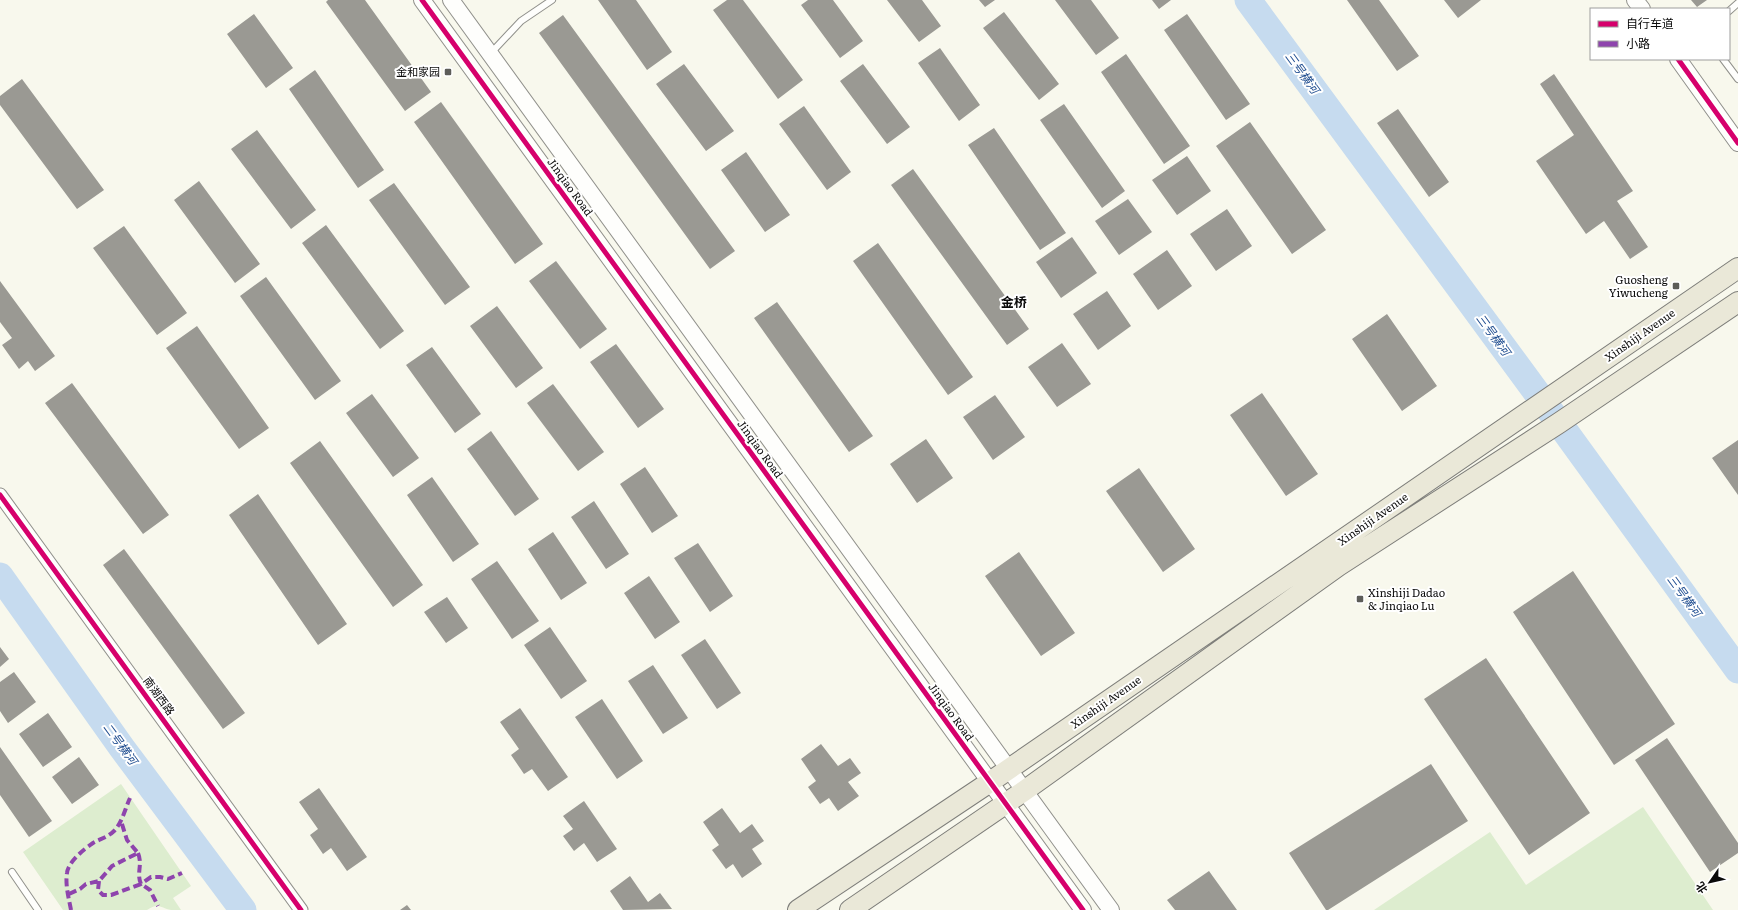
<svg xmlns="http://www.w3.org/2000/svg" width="1738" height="910" viewBox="0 0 1738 910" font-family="Literata,'Noto Sans SC',serif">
	<rect width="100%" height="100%" fill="#f8f8ed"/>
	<path fill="#ddedcf" d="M121,784L191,886L173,898L181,910C178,910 174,910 171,910C161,908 158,902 147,910H63L23,852Z
		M1643,807L1713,910H1374L1490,832L1526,885Z"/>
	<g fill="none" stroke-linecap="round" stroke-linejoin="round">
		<path stroke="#c6dbef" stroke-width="27" d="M1248,0L1559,423L1738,670
			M0,576L122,748L243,910"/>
	</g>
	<path fill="#9a9993" d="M328,0H365L431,92L405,111L326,2Z
		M598,0H636L672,52L647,70Z
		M727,0H743L803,80L778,99L713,10Z
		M808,0H833L863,41L840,58L801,5Z
		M887,0H922L941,26L919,42Z
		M979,0H995L985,7Z
		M1055,0H1091L1119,38L1096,55Z
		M1152,0H1171L1159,9Z
		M1347,0H1379L1419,56L1397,71Z
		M1444,0H1481L1458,18Z
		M1691,0H1707L1697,7Z
		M1004,12L1059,84L1039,100L983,28Z
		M254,14L293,68L266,88L227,34Z
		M1187,14L1250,104L1226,120L1164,30Z
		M563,15L735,251L710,269L539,33Z
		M940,48L980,105L959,121L918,63Z
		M1126,54L1190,146L1164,164L1101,72Z
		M684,64L734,131L706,151L656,84Z
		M863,64L910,127L887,144L840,81Z
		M315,70L384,170L358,188L289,89Z
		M1554,74L1633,191L1617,201L1648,247L1630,259L1604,221L1586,234L1536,161L1574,135L1540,84Z
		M22,79L104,190L77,209L0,105V96Z
		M441,102L543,244L515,264L414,122Z
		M1064,104L1125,191L1102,208L1040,120Z
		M804,106L851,172L827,190L779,124Z
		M1398,109L1449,182L1429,197L1377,123Z
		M1250,122L1326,230L1292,254L1216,146Z
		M994,128L1066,233L1040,250L968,145Z
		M257,130L316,210L291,229L231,149Z
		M746,152L790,215L765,232L721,170Z
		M1187,156L1211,191L1177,215L1152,180Z
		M913,169L1029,329L1007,345L891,185Z
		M199,181L260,264L235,283L174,200Z
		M394,183L470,287L445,305L369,200Z
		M1128,199L1152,232L1119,255L1095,221Z
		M1227,209L1252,246L1216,271L1190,234Z
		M326,225L404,331L380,349L302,243Z
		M124,226L187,313L157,335L93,248Z
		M1072,237L1097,273L1061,298L1036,262Z
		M878,243L973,377L948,395L853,261Z
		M1167,250L1192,286L1158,310L1133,274Z
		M556,261L607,329L580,349L529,281Z
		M266,277L341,381L315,400L240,296Z
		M0,281L55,356L35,371L28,361L19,369L2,345L12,338L0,322Z
		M1107,291L1131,326L1098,350L1073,314Z
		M777,302L873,436L849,452L754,318Z
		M497,306L543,368L516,388L470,326Z
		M1387,314L1437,386L1402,411L1352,339Z
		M197,326L269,428L239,449L166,348Z
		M1062,343L1091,384L1057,407L1028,367Z
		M616,344L664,409L638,428L590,362Z
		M432,347L481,414L455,433L406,365Z
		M72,383L169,515L143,534L45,403Z
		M553,384L604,452L578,471L527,403Z
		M1262,393L1318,474L1286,496L1230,415Z
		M372,394L419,458L393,477L346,413Z
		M995,395L1025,437L993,460L963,417Z
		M491,431L539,499L515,516L467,449Z
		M926,439L953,478L917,503L890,464Z
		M1738,440V495L1712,458Z
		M320,441L423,585L393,607L290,463Z
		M645,467L678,516L652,533L620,484Z
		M1139,468L1195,549L1163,572L1106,491Z
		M432,477L479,544L453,562L407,495Z
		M258,494L347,624L318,645L229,515Z
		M594,501L629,554L606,569L571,517Z
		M553,532L587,583L561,600L528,549Z
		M698,543L733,596L710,612L674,558Z
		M124,549L245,713L223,729L103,565Z
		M1019,552L1075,633L1041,656L985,576Z
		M497,561L539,621L512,639L471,579Z
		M1573,571L1675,724L1614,765L1513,612Z
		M649,576L680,622L655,639L624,593Z
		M447,597L468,628L446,643L424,612Z
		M550,627L587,681L561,699L524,645Z
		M705,639L741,693L717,709L681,655Z
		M0,647L9,659L0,667Z
		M1486,658L1590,813L1529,855L1424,699Z
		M653,665L688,718L663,734L628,681Z
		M14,672L36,702L8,723L0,711V682Z
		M602,699L643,761L617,779L575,717Z
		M520,708L568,777L548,791L532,769L524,774L511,755L519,749L500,722Z
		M48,713L72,747L43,767L19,734Z
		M1667,738L1738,843V853L1710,872L1635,760Z
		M821,744L838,766L850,758L861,773L848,782L859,796L838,811L829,798L820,804L808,787L816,781L801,759Z
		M0,747L52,821L29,837L0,795Z
		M79,757L99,785L72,804L52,777Z
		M1431,764L1468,821L1328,910H1326L1289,853Z
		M319,788L367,857L347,871L331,848L323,854L310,835L318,829L299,802Z
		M584,801L617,849L597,862L584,843L574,851L563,836L573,829L563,816Z
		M722,808L740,833L752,824L764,841L752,849L762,864L742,878L733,864L726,869L712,850L719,845L703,822Z
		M1209,871L1237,910H1175L1167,900Z
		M630,876L648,902L660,893L672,909L623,910L610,891Z
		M407,905L411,910H400Z"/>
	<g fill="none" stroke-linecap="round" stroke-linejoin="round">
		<g stroke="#91918c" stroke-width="8">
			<path id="service" d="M1729,11L1738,3
				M490,54L521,21L552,0
				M1723,59L1738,79
				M12,872L38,910"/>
		</g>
		<g stroke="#91918c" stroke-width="15">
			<path id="minor" d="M0,495L301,910"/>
		</g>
		<g stroke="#91918c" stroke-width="18">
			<path id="tertiary" d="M422,0L1083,910
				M451,0L1111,910
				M1635,0L1642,9
				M1678,59L1738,143"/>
		</g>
		<g stroke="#7e7e7a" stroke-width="22">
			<path id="primary" d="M798,910L990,782L1738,268
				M850,910L1024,791L1338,566L1559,423L1738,302"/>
		</g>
		<use href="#service" stroke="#fefefc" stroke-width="6"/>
		<use href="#minor" stroke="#fefefc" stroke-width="13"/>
		<use href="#tertiary" stroke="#fefefc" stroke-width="16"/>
		<use href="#primary" stroke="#eae8d8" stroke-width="20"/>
		<path stroke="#8e44ad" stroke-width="4" stroke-dasharray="8 4" stroke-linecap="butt" d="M138,853C143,865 136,873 141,884L151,877H160L168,879L182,873
			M99,881L98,890L103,895H111L141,884L150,890L158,906
			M69,894L80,889L86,884L99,881L112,866L138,853L127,840L121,821
			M71,910C69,899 65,885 67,873C68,862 84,849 93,843C100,839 108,837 114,831C122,823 125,809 130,798"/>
		<g stroke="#fff" stroke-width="8">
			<path id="cycleway" d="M422,0L1083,910
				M1678,59L1738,143
				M0,495L301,910"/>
		</g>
		<use href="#cycleway" stroke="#d6006c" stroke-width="5"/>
	</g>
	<g fill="#5d5d59" stroke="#fff" stroke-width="1.5">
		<rect x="444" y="68" width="8" height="8" rx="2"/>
		<rect x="1672" y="282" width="8" height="8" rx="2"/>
		<rect x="1356" y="595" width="8" height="8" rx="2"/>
	</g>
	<g text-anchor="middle" stroke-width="4" stroke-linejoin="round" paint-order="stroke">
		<g font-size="11" fill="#0a0a0a" stroke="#fff" text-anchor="end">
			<text x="440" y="76">金和家园</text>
			<text x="1668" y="284">Guosheng<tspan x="1668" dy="13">Yiwucheng</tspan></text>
			<text x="1368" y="597" text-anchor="start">Xinshiji Dadao<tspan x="1368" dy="13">&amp; Jinqiao Lu</tspan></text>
		</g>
		<g font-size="11" fill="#0a0a0a" stroke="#fff">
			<text transform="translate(570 187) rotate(54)" y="4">Jinqiao Road</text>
			<text transform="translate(1640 335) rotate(-35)" y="4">Xinshiji Avenue</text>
			<text transform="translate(760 449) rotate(54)" y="4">Jinqiao Road</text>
			<text transform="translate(1373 519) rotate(-35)" y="4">Xinshiji Avenue</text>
			<text transform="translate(159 696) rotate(54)" y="4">南湖西路</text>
			<text transform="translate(1106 702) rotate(-35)" y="4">Xinshiji Avenue</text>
			<text transform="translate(951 712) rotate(54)" y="4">Jinqiao Road</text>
		</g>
		<g font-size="12" font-style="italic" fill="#1f4d90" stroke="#fff">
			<text transform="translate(1302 73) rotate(54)" y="4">三号横河</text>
			<text transform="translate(1493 335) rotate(54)" y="4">三号横河</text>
			<text transform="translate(1684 596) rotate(54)" y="4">三号横河</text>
			<text transform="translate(120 744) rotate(54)" y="4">二号横河</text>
		</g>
		<g font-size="13" font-weight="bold" fill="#0a0a0a" stroke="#fff">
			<text x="1014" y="307">金桥</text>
		</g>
	</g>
	<rect x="1590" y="8" width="140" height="52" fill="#ffffff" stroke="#9d9d9d"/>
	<rect x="1598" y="21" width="20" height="6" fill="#d6006c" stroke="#9d9d9d"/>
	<text x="1626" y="28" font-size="12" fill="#0a0a0a">自行车道</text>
	<rect x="1598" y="41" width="20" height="6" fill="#8e44ad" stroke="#9d9d9d"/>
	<text x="1626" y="48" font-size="12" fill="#0a0a0a">小路</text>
	<g transform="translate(1710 882) rotate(236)" stroke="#ffffff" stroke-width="3" paint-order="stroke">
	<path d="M0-3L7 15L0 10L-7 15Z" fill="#0a0a0a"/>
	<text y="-6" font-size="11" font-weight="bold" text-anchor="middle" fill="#0a0a0a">北</text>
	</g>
</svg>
